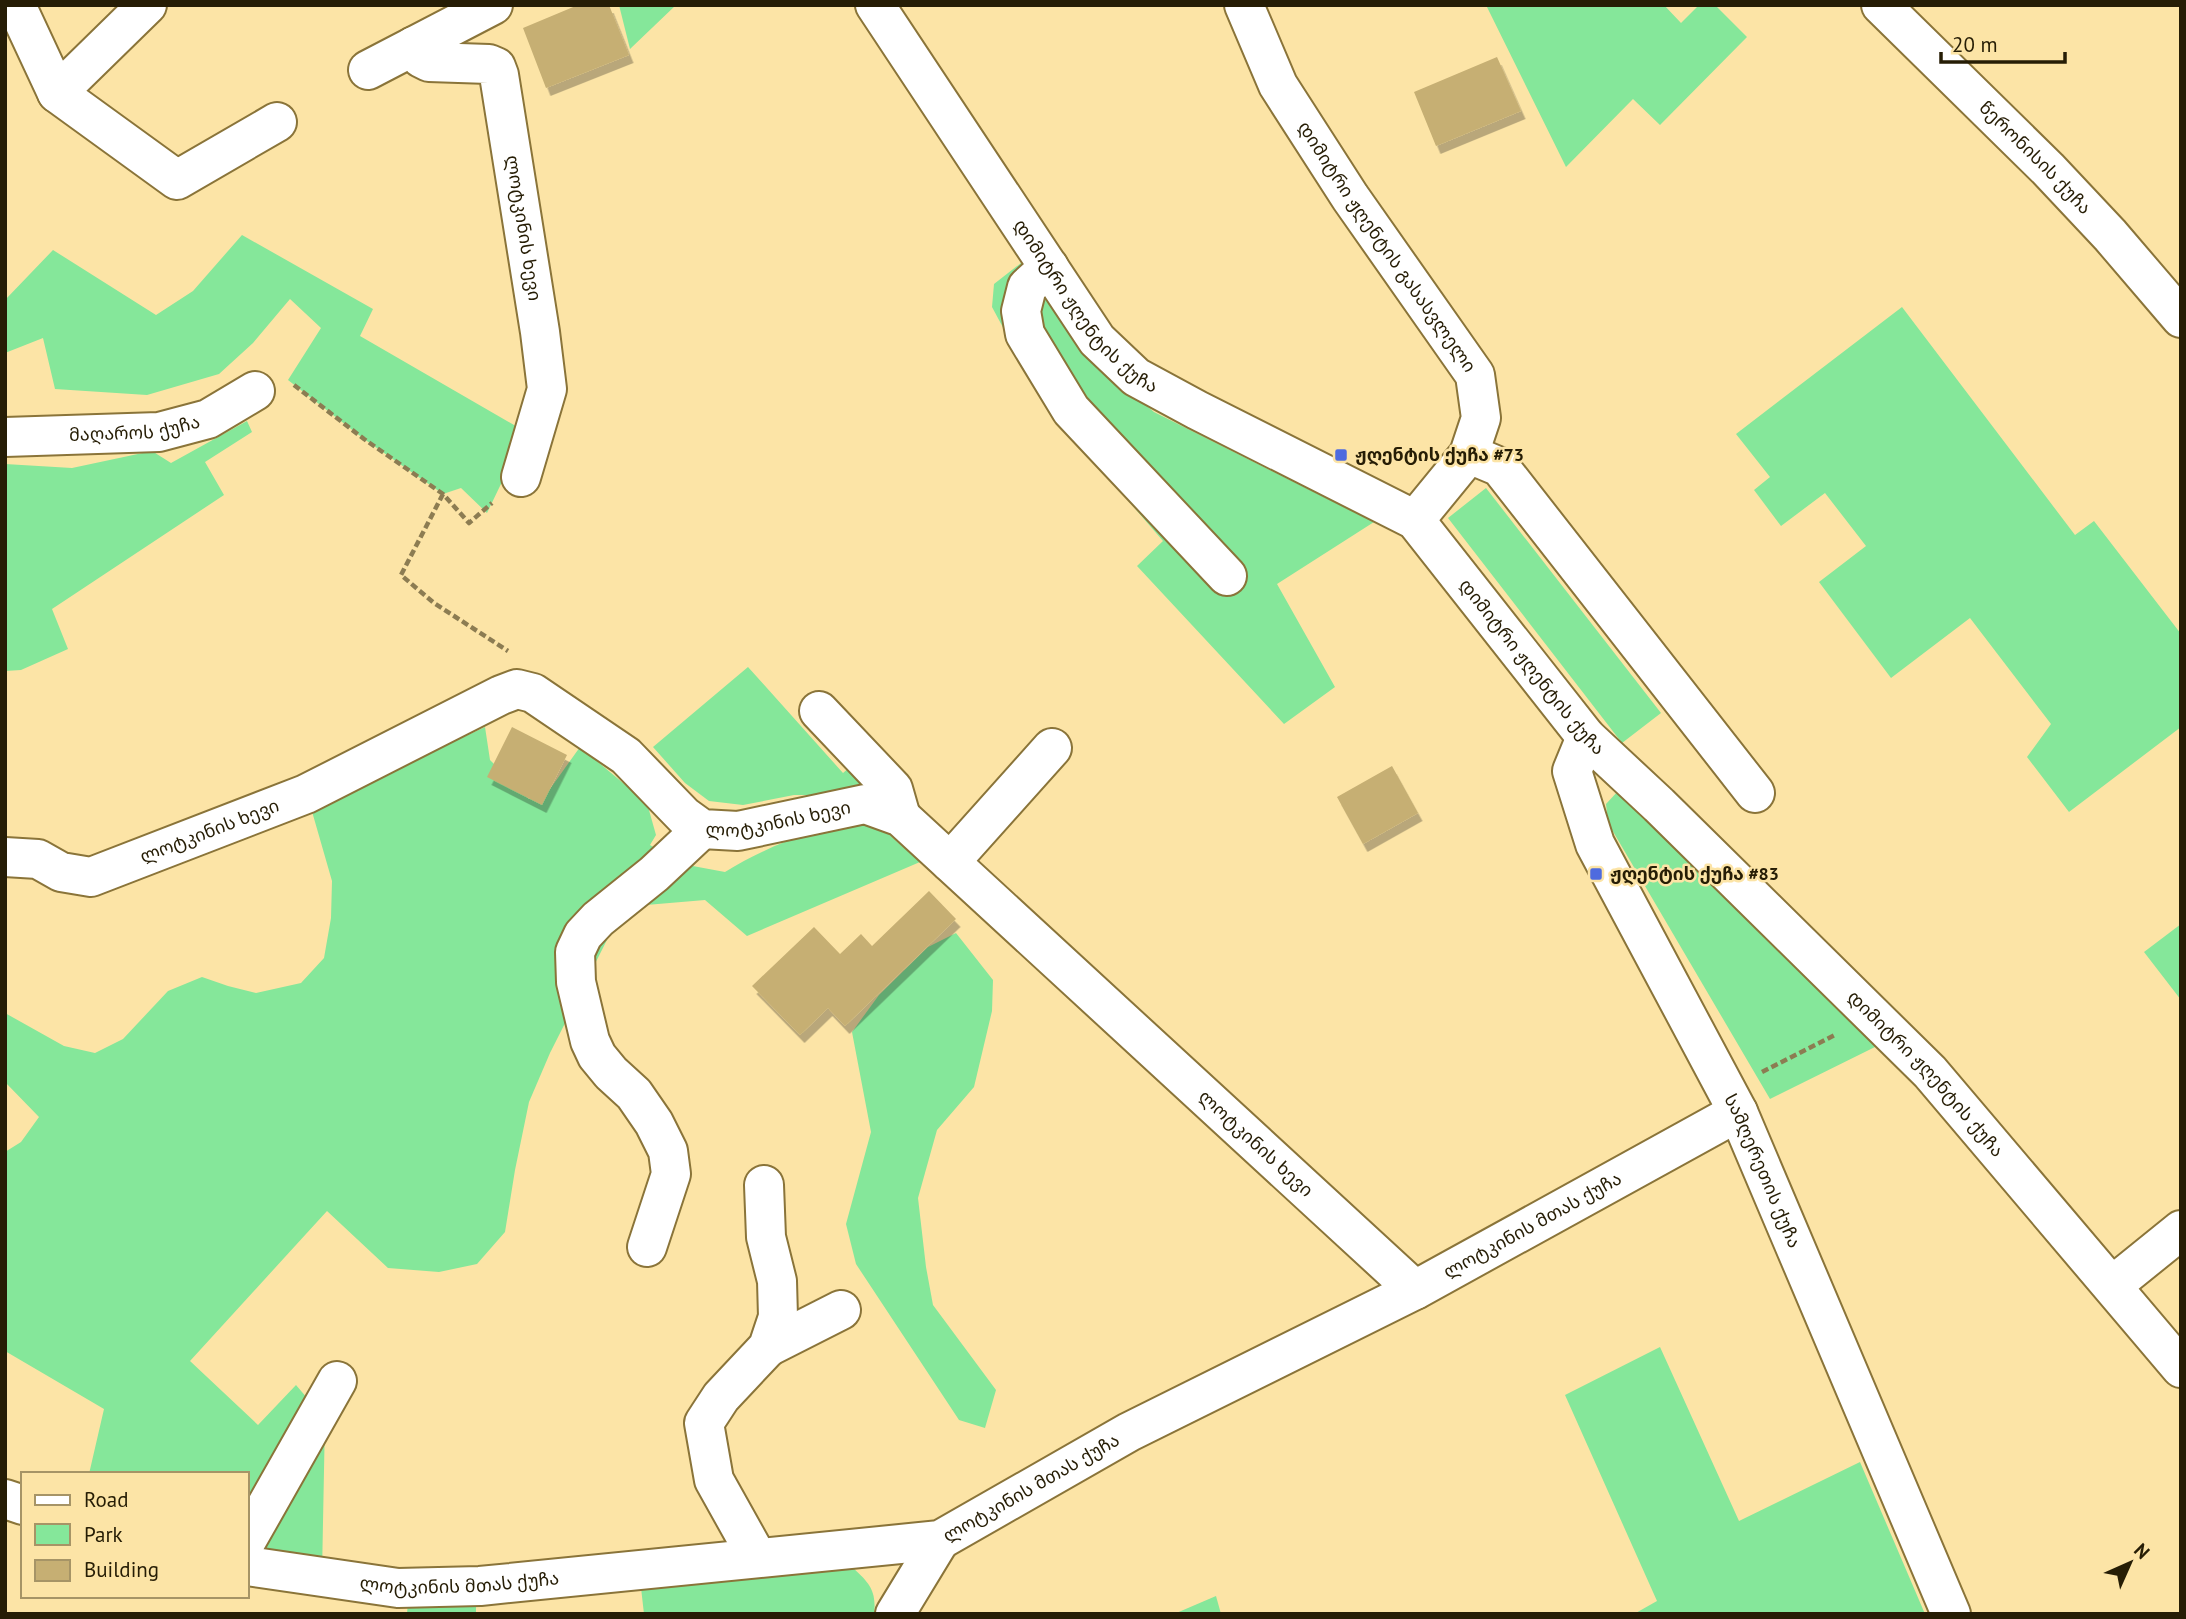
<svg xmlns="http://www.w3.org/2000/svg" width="2186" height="1619" viewBox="0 0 2186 1619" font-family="'PT Sans','Noto Sans Georgian',sans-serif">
	<defs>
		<filter id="shadow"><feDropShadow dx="4.5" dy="8" stdDeviation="0" flood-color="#0004"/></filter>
	</defs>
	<rect width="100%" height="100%" fill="#fce4a6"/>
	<path fill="#85e79a" d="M619,5H676L630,49Z
		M1486,5H1664L1681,23L1699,5H1715L1747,37L1660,125L1633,99L1566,167Z
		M242,235L373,309L360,336L526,432L487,513L461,488L443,494L364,439L288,380L321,328L290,299L253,343L219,374L147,395L55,389L43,338L5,353V300L53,250L156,315L193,291Z
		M1021,263L1092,359L1154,412L1374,522L1277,584L1335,687L1284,724L1137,566L1163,541L1043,402L992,307L994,284Z
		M1902,307L2075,535L2094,521L2181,634V727L2069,812L2027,757L2051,724L1970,618L1891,678L1819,582L1866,546L1825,493L1781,526L1754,490L1770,477L1736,434Z
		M247,421L252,432L205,462L224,495L52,609L68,649L21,670L5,671V464L72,468L152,451L171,463Z
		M1486,488L1661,713L1622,743L1448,518Z
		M748,667L843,773L850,767L874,795H794L743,805L709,801L685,783L653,747Z
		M485,727L490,760L529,799L550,789L580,747L647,803L656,835L650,845L682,864L725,872C767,846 811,831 858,816L885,831L920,862L747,936L705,900L646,905L613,928L550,1053L529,1102L515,1170L505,1232L477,1264L439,1272L388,1268L327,1211L190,1361L258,1425L296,1385L325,1419L322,1574L247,1556V1474H89L104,1409L5,1351V1152L21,1142L39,1117L5,1082V1013L64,1046L95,1053L123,1039L168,991L202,977L228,986L256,993L301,983L324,958L331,918L332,881L311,808Z
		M1619,790L1879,1045L1770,1099L1608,823L1606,804Z
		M2181,924V1000L2144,952Z
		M956,933L993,980L992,1011L974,1087L937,1130L918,1198L926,1267L933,1305L996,1390L985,1428L959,1420L856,1264L846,1224L871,1132L852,1032L879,995L928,947Z
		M1660,1347L1739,1521L1860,1462L1925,1614H1634L1657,1601L1565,1395Z
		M851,1566C868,1582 877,1589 874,1614H644L640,1579Z
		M1216,1596L1221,1614H1174Z
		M476,1599V1614H407L408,1601Z"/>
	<path fill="#c6af73" filter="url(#shadow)" d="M578,5H609L629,55L546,88L523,28Z
		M1497,57L1521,111L1436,146L1414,92Z
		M512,727L567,755L542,805L487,777Z
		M1392,766L1418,813L1363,844L1337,797Z
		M929,891L956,919L845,1026L828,1008L800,1035L752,986L814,927L840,954L861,934L872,946Z"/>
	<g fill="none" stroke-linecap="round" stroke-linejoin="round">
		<g stroke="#8a7439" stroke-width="42">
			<g id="minor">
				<path d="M16,5L57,93L177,180L277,122"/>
				<path id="s1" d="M875,5L1097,340L1136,377L1197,410L1415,520L1586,737L1659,805L1930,1072L2181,1368"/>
				<path id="s2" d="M1244,5L1278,85L1350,197L1475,375L1481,418L1469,454L1415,520"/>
				<path id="s3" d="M1881,5L2048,169L2110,235L2181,318"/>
				<path id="s4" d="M414,46L421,58L429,62L489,64L496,67L499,75L540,332L547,389L521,477"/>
				<path d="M368,70L493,5"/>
				<path d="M57,93L147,5"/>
				<path d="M1049,267L1027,287L1021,311L1025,334L1071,410L1227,576"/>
				<path id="s5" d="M5,437L159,432L208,419L255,391"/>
				<path d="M1469,454L1500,467L1755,793"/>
				<path d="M819,711L893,789L901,817"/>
				<path id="s6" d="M1586,737L1572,771L1595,844L1738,1112L1951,1614"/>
				<path id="s7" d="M5,857L38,859L61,872L91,877L306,794L501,695L517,689L533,693L626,756L684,816L702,829L738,831L865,804L901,817L1415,1290"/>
				<path d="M950,862L1052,748"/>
				<path d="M647,1247L671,1174L668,1151L654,1123L634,1094L611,1073L597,1056L590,1041L576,982L575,952L583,935L598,919L654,874L702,829"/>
				<path d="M2113,1285L2181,1230"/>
				<path d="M768,1347L841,1310"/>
				<path d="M5,1499L23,1505"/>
				<path d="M247,1540L337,1381"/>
				<path d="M757,1557L714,1480L704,1423L721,1397L768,1347L778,1317L777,1281L766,1237L764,1185"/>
				<path id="s8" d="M247,1566L398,1588L480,1586L940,1540L1129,1432L1415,1290L1738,1112"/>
				<path d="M895,1614L940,1540"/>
			</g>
		</g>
		<path stroke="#8c7c52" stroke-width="4.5" stroke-dasharray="7 3.5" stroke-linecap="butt" d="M294,385L364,439L443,494L469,523L492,503
			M443,494L401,575L434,603L508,651
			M1762,1072L1835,1035"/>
		<use href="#minor" stroke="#fff" stroke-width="38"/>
	</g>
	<g fill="#4e6bdf" stroke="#fce4a6" stroke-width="2.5">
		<rect x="1334" y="448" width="14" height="14" rx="3.5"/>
		<rect x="1589" y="867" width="14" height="14" rx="3.5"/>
	</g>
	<g text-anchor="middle" stroke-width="5" stroke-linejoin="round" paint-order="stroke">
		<g font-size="18" fill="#261d05" stroke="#fce4a6">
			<text dy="6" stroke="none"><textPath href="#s3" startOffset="217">წერონისის ქუჩა</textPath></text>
			<text dy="6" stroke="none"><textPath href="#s4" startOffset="254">ლოტკინის ხევი</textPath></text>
			<text dy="6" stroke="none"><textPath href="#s2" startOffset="282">დიმიტრი ჟღენტის გასასვლელი</textPath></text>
			<text dy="6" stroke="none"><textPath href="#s1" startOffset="369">დიმიტრი ჟღენტის ქუჩა</textPath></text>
			<text dy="6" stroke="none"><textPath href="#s5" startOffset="130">მაღაროს ქუჩა</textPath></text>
			<text dy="6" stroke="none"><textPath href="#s1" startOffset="957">დიმიტრი ჟღენტის ქუჩა</textPath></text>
			<text dy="6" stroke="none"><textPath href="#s7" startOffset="868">ლოტკინის ხევი</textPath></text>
			<text dy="6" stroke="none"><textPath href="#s7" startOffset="217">ლოტკინის ხევი</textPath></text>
			<text dy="6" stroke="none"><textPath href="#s1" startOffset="1524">დიმიტრი ჟღენტის ქუჩა</textPath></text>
			<text dy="6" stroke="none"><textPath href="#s7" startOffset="1477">ლოტკინის ხევი</textPath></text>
			<text dy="6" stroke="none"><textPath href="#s6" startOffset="481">სამღერეთის ქუჩა</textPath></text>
			<text dy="6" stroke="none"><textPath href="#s8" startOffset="1368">ლოტკინის მთას ქუჩა</textPath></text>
			<text dy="6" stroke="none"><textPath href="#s8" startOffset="802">ლოტკინის მთას ქუჩა</textPath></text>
			<text dy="6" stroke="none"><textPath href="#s8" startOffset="214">ლოტკინის მთას ქუჩა</textPath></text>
		</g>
		<g font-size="18" font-weight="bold" fill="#261d05" stroke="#fce4a6" text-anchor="start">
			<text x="1355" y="461">ჟღენტის ქუჩა #73</text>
			<text x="1610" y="880">ჟღენტის ქუჩა #83</text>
		</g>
	</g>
	<rect width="2186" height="1619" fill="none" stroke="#261d05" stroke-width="14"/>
	<rect x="21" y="1472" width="228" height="126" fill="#fce4a6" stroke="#a69466" stroke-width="2"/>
	<rect x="35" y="1495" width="35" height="10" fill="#ffffff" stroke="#a69466" stroke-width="2"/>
	<text x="84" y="1507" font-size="21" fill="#261d05">Road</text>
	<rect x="35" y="1524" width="35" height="21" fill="#85e79a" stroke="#a69466" stroke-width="2"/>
	<text x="84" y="1542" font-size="21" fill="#261d05">Park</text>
	<rect x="35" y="1560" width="35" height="21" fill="#c6af73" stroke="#a69466" stroke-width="2"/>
	<text x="84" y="1577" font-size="21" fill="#261d05">Building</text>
	<g transform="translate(2130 1563) rotate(45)" stroke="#fce4a6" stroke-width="5" paint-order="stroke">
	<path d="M0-5L12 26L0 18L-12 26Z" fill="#261d05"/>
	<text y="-10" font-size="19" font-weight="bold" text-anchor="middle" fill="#261d05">N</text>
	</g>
	<path d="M1941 52v10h124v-10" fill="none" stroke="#261d05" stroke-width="3.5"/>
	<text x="1952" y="52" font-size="21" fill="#261d05" stroke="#fce4a6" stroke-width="5" paint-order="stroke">20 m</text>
</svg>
